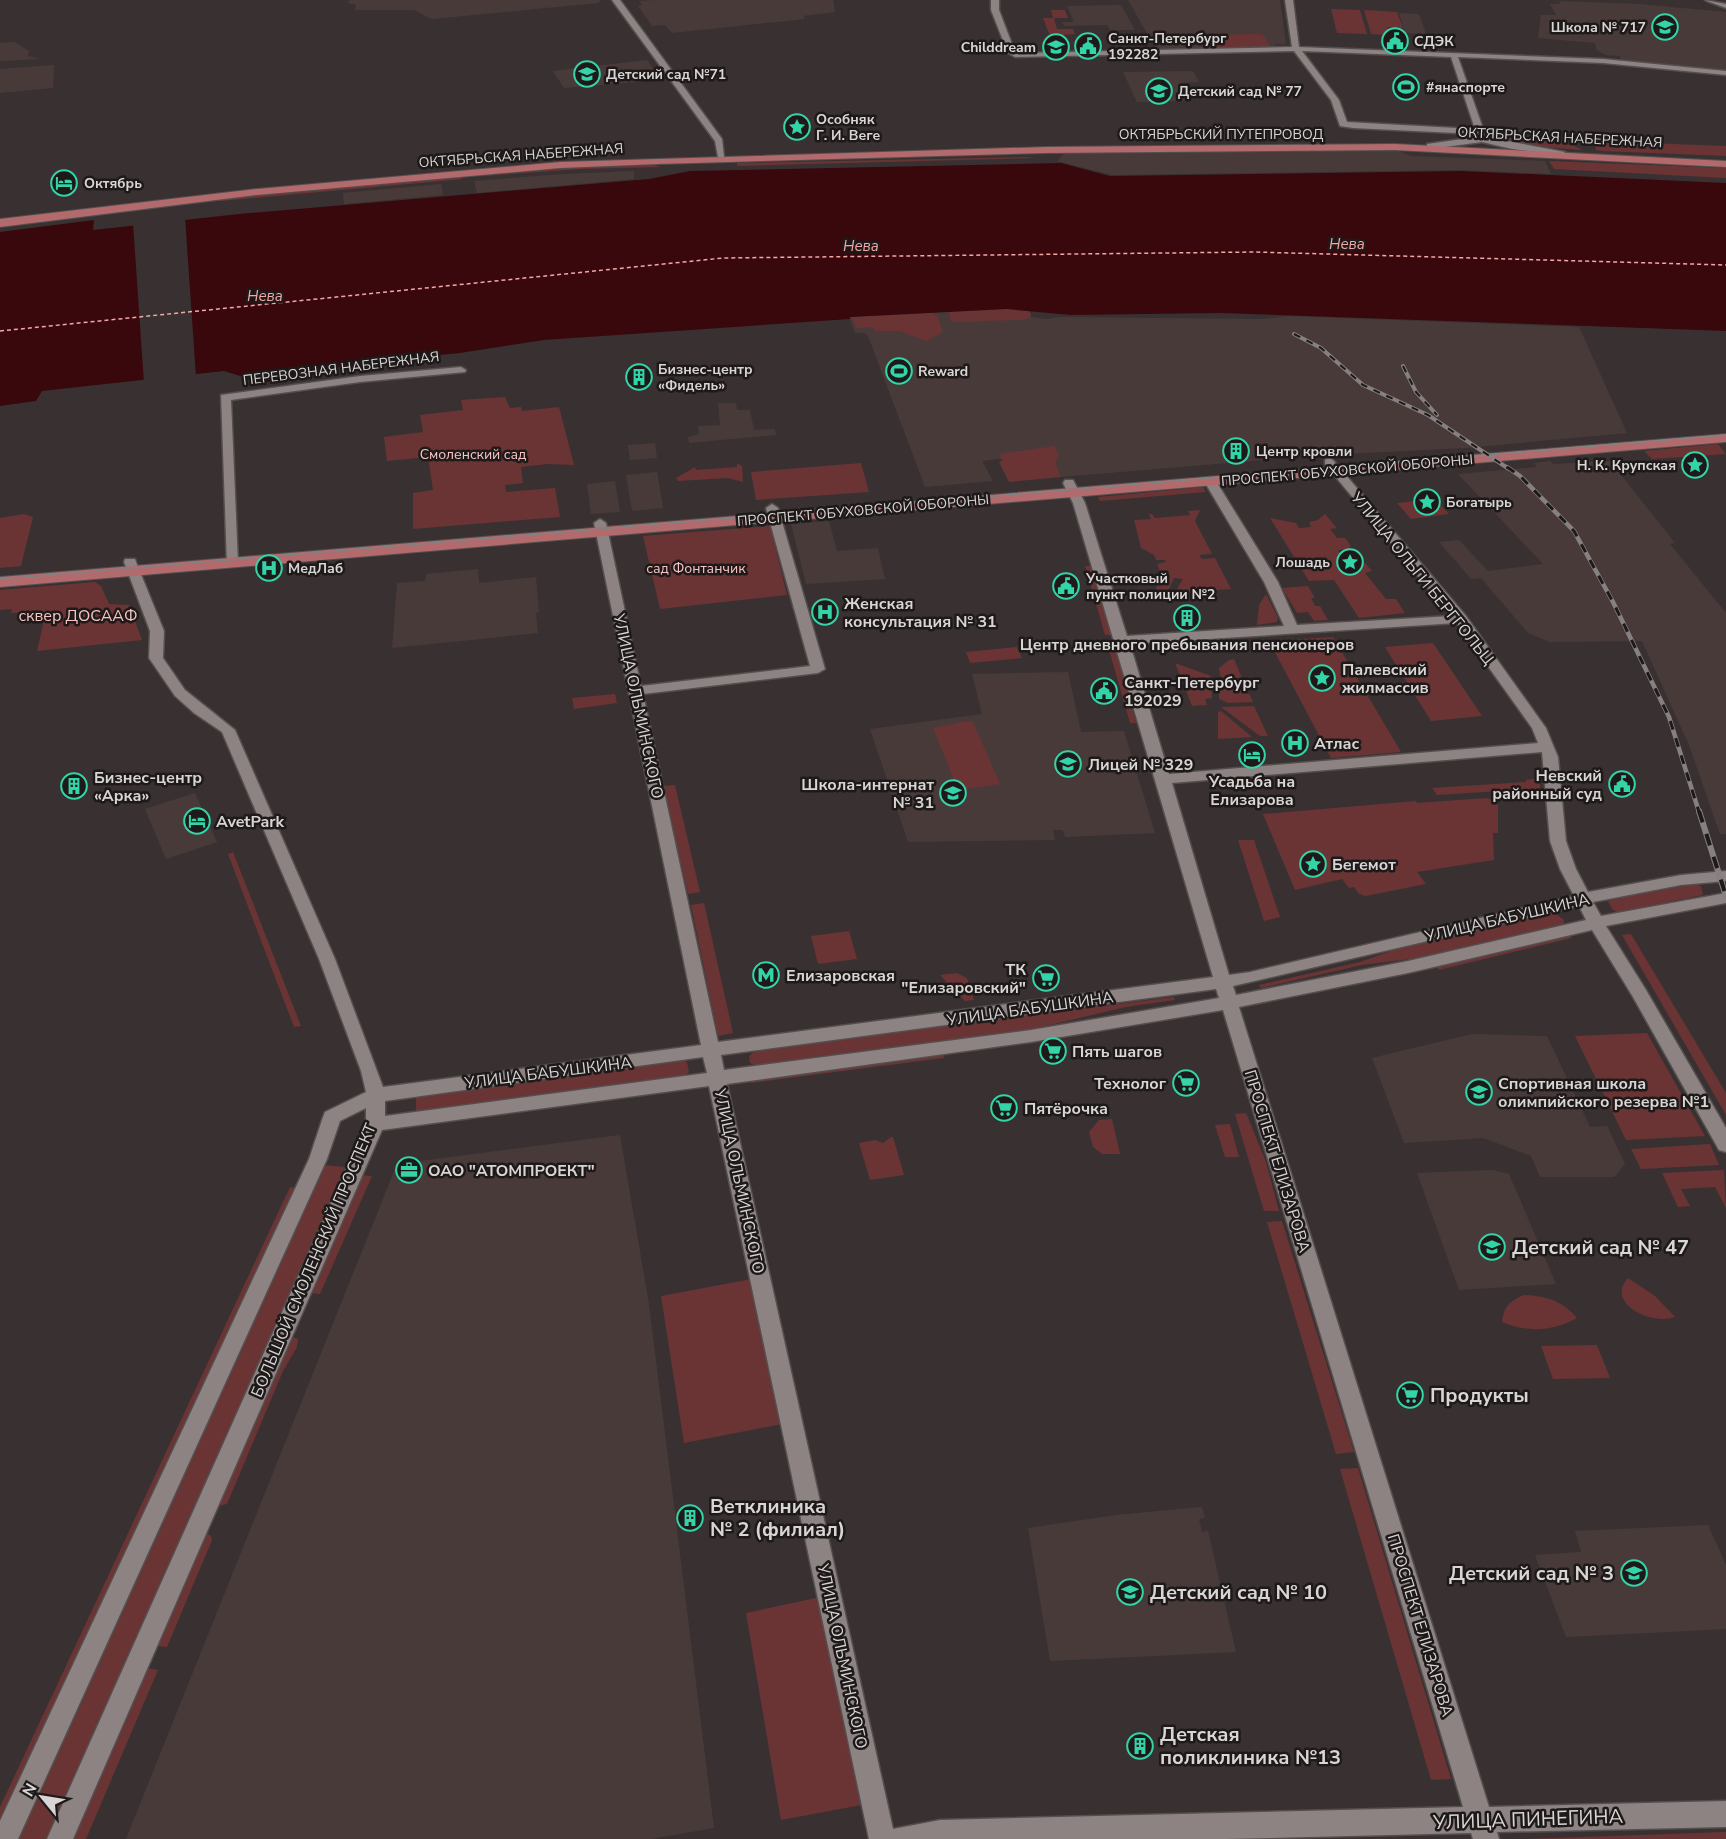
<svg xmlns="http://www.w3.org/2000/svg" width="1726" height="1839" viewBox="0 0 1726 1839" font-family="'Nunito Sans',sans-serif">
	<rect width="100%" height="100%" fill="#393131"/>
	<path fill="#493a3a" d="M350,0H601L598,3L432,19L414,10H355L356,5L347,3Z
		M654,0H833L835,12L803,16L805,19L672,33L665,25L652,26L638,6L642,5L639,1Z
		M1128,0H1280L1286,44H1275L1276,48L1156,49Z
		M1559,1L1639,4L1726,12V71L1621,61L1620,56L1606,55L1596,50L1595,43L1538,38L1541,15H1556L1550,4H1560Z
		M1121,5L1135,30H1110L1107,25L1064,26L1062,22H1074L1067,6Z
		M1399,13L1419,14L1426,34L1405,33Z
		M15,42L29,51L28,56L40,59L0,61V43Z
		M647,60L661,80L564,88L553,71Z
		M54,65L53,88L0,93V69Z
		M1193,71L1199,82L1181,83L1190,100L1177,101L1137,102L1123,72Z
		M1397,150L1411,156L1545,161L1551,174L1459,170L1112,175L1057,161L1065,153Z
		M634,171V179L477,193L474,181L563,174Z
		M441,184L443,195L344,204L343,193Z
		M1006,309L1029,311L1031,317L1046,319L1059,317L1264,319L1290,316L1579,327L1627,433L1466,448L1302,456L1298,454L1285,458L1279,449L1270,450L1275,459L1061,477L1054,463L1057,455L998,459L982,461L993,481L925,487L868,336L864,333H855L849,317Z
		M718,403H736L737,410H750L754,430L775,429L776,435L689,443L688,437L699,434L698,426L720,425Z
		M655,443L657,458L630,460L628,445Z
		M1550,461L1553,464L1610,461L1675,543L1670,544L1726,613V834H1720L1689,745L1642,641L1550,642L1528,633L1481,578L1471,579L1439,542L1459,540L1488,571L1543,564L1458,474L1537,467L1534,463Z
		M657,472L663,508L632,511L626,475Z
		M615,481L620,512L591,514L587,484Z
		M829,521L837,551L878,548L885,579L806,584L791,524Z
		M478,569L479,583L536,577L539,612L536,613L538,633L392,648L397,583L425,581L426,574Z
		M1068,672L1081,732L1124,731L1155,833L1065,837L1063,830H1053L1055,840L908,842L870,729L982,714L972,674Z
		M195,793L217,842L166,859L145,809Z
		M1472,1034L1547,1036L1590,1127L1607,1126L1625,1164L1614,1177H1540L1531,1156L1483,1138L1404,1143L1372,1058Z
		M620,1135L649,1304L714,1828L651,1839H126L397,1164Z
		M1493,1170L1509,1174L1556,1284L1459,1290L1417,1173Z
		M1202,1507L1205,1518L1199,1519L1202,1532L1208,1531L1236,1652L1050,1661L1028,1528L1116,1515Z
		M1708,1525L1726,1565V1629L1566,1637L1535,1555L1581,1552L1575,1531Z"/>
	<path fill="#6a3435" d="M1331,9L1360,10L1367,34L1337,33Z
		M1051,10H1065L1068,18H1054L1057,29H1073L1075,34L1050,36L1043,18H1053Z
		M1364,10L1397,12L1403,28L1387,27L1389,35L1371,34Z
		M1262,34L1271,47L1213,48L1204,35Z
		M1497,127L1500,135L1525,136L1575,146L1582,150L1514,145L1494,140L1491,129Z
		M1594,141L1726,146V156L1602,151L1596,150Z
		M1028,157L1034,158L737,166V163Z
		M1549,161L1726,168V178L1554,169Z
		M654,165L661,167L580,169L472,177L580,167Z
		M459,177L463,179L220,201V198Z
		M1006,309L1029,311L1031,314L1030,318L1021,320L957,322L951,321L949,312Z
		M933,313L938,317L943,332L926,341L900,331H876L871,327L856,328L852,317Z
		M505,397L510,408L521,407L522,411L559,407L574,465L547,464L521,467L523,483L505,485L506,492L555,488L560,517L413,529V493L433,490L428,457L387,461L384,437L423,432L420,415L463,410L461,400Z
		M1718,444L1726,454L1652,459L1644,451Z
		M1054,446L1059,455L1055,463L1061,477L1009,482L999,462L1002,461L1000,454Z
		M737,463L742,466L743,482L728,478L678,481L676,478L695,467L696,470L737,467Z
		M861,463L869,492L756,500L751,472Z
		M1203,487L1206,492L1100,501L1098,497Z
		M1435,499L1449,514L1411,519L1397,503Z
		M1200,510L1195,521L1212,554L1199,555L1202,559L1215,558L1231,589L1204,591L1207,598H1197L1194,592L1182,593L1185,599L1172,597L1183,579L1174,578L1166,596L1159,601L1156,588L1159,582L1167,581V576L1161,574L1157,564L1166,562L1165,560H1156L1154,555L1141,548L1134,520L1151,519L1149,514H1152L1155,518L1190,515L1188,511Z
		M24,514L33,517L21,566L0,568V518Z
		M1325,514L1337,528L1330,529L1337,538H1345L1351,546L1349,547L1350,549L1338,550L1348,565L1365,563L1372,571L1365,573L1386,599H1396L1405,613L1359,618L1334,580L1309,581L1270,518L1296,523L1299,528L1311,527L1309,522L1318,520Z
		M770,526L787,595L660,609L643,536Z
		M1085,566H1091L1112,635H1105Z
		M95,582L101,586L109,604L129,605L142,640L37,651L46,612L11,613L12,609L0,610V590Z
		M1308,586L1315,598H1311L1315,606H1320L1328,620L1314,621L1308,612L1297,613L1282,588Z
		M1266,594L1278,618L1277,622L1257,625L1259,605Z
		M1333,637L1401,752L1331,758L1269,641Z
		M1107,643H1114L1136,723H1130Z
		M1433,643L1482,716L1431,721L1385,647Z
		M1017,647L1022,658L970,663L966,652Z
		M1234,659L1247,690L1220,676L1219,668L1229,660Z
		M1175,663L1211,676L1212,698L1205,699L1207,705L1192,706Z
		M1219,681L1250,695L1253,702L1228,703L1219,699Z
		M615,694L617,703L574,709L572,698Z
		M1254,706L1268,736H1260L1221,707Z
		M1221,711L1252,737L1218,739V712Z
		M962,722H973L1000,784L958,790L933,728Z
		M1539,778L1541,794L1501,791L1437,795L1432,788L1526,782V780Z
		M675,785L700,892L688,894L663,786Z
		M1486,798L1498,801V833H1493L1494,860L1417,872L1426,884L1366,896L1359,894L1354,887L1349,888L1342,879L1295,890L1263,814L1416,801L1417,803Z
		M1238,840H1254L1280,917L1264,921Z
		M233,852L301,1026L294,1027L228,854Z
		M1695,884L1701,886L1703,895L1618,912L1613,910L1608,902L1610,899Z
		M704,903L733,1033L718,1036L691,905Z
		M1555,913L1564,920L1563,925L1418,958L1362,965L1261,988L1259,985L1360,962L1410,944Z
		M849,931L857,959L818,964L811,936Z
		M1631,934L1726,1093V1115L1622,935Z
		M1569,935L1572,938L1439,970L1436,966Z
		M957,973L967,978L974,1000L965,1001L940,975Z
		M1174,997L1175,1000L1126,1007L1029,1030L757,1066L750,1063L749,1056L756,1050Z
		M1647,1033L1705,1136L1626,1140L1575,1036Z
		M943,1054L944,1058L751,1083L750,1080Z
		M682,1060L687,1062L689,1072L684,1076L416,1112V1096Z
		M1246,1113L1266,1162L1279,1211H1264L1235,1114Z
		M1112,1119L1120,1154H1102L1093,1147L1089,1132L1099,1120Z
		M1230,1124L1239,1157H1225L1215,1125Z
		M891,1137H893L904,1175L870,1180L859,1143L875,1140L883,1143Z
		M1710,1144L1719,1165L1641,1169L1631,1149Z
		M324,1165L345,1167L48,1839H17Z
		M1724,1170L1726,1208L1715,1187L1681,1189L1690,1206L1678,1207L1662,1173Z
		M360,1175L372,1176L320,1294L309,1293Z
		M290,1187L295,1188L0,1822V1807Z
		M1282,1221L1354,1452L1336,1454L1267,1222Z
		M1628,1278L1655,1296L1675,1317C1650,1326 1605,1302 1628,1278Z
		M752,1279L782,1424L684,1443L661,1296Z
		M1524,1295C1546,1296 1563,1301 1577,1318C1554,1331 1527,1333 1502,1322C1504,1306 1510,1301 1524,1295Z
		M290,1336L298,1339L297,1347L283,1371L227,1504L217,1506Z
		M1597,1345L1610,1378L1553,1379L1541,1346Z
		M1358,1468L1451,1779L1431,1780L1340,1469Z
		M206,1533L211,1536L212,1540L167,1647L156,1646Z
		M816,1598L821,1599L867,1804L781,1820L746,1613Z
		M146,1668L158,1670L86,1839H72Z
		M1726,1832V1839H1527Z"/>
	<path fill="#38080d" d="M1061,163L1110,176L1461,171L1726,183V331L1221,313L1071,315L1006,309L850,317V319L544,340L460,353L357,363L262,383L224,371L42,391L36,401L0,406V232L94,220L93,230L239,214L649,179L690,171Z"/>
	<path fill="#393131" d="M185,217L196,377L144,383L133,223Z"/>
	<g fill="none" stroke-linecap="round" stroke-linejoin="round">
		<path stroke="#f4a7a7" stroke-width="1.5" stroke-dasharray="4 3" stroke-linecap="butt" d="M0,331L723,258L1254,252L1726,265"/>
		<g stroke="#544e4e" stroke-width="3">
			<path id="minor" d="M612,0H620L722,139L724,157H718L715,141Z
				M991,0H999V10L1015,52L1019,53L1292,47L1285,0H1293L1299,47L1603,59L1726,71V75L1603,63L1458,57L1486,137L1565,152L1561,155L1512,149L1482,142L1430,149L1427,148V144L1477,137L1476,134L1353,128L1340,126L1331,100L1294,51L1015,57L1008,53L991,10ZM1302,51L1451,57L1475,129L1347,122L1339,100Z
				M1705,0L1726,4V8L1707,1Z
				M461,367L466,370L465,372L360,382L231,400L238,563L237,566H227L221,395L360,376Z
				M1329,458L1333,460L1466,616L1546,728L1558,757L1566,841L1576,869L1588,892L1681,875L1726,871V881L1681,885L1593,902L1601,916L1726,893V903L1606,926L1646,990L1726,1128V1152L1719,1150L1633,997L1592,930L1408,973L1239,1007L1489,1807L1726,1801V1827L1497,1832L1499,1839H1473L1471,1833L1227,1839H869L709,1086L382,1130L73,1839H47L366,1124V1108L340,1121L327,1159L18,1839H0V1821L309,1159L323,1117L325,1112L366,1092L361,1071L319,959L222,732L194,713L175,696L149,658L150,631L124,562L125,559H135L136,562L164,631L163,658L185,690L235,730L335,959L383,1087L701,1045L594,523L600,519L606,523L641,686L810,666L766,508L772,504L778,508L825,669L818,673L643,694L718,1042L1213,977L1073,503L1063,483L1065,480H1073L1085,503L1127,636L1284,626L1264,582L1204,481L1210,477L1216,481L1278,582L1297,625L1451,616L1325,464V460ZM1457,623L1532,728L1538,743L1169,774L1130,644ZM1542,752L1550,841L1560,869L1574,896L1250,972L1229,975L1172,783ZM1579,906L1586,920L1408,961L1236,995L1233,986ZM1216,989L1219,998L1031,1030L724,1070L721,1055ZM1223,1010L1463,1807L940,1820L893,1829L727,1084L1031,1042ZM703,1057L707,1073L385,1116V1101Z"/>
		</g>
		<g stroke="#544e4e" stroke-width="2">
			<path id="major" d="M1395,144L1726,161V167L1395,150L1046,153L658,164L560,168L257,195L0,227V219L257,189L560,162L1046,147Z
				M1726,434V442L0,587V577Z"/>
		</g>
		<use href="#minor" fill="#8c8382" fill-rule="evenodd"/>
		<use href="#major" fill="#b26a6d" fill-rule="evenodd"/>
		<path stroke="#868080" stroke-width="1.5" d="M0,579L1726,435"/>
		<g stroke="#868080" stroke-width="4">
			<path id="rail-far2" d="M1294,334L1321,348L1363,385L1428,415L1509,469
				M1403,366L1416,392L1437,415"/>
		</g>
		<g stroke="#868080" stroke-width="4.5">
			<path id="rail-far1" d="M1507,467L1520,476L1574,531L1613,602L1669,717L1699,812"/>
		</g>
		<g stroke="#868080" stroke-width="6">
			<path id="rail" d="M1699,811L1726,896"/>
		</g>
		<use href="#rail-far2" stroke="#1e1a1a" stroke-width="2" stroke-dasharray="7" stroke-linecap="butt"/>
		<use href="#rail-far1" stroke="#1e1a1a" stroke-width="3" stroke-dasharray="9" stroke-linecap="butt"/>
		<use href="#rail" stroke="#1e1a1a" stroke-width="4" stroke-dasharray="12" stroke-linecap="butt"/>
	</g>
	<defs>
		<g id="school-ring" transform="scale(1.35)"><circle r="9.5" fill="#1e1a1a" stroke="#33d4a8" stroke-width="1.5"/><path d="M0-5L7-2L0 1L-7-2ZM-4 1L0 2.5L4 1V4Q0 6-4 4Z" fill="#33d4a8"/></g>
		<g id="civic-ring" transform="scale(1.35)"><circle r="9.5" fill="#1e1a1a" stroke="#33d4a8" stroke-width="1.5"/><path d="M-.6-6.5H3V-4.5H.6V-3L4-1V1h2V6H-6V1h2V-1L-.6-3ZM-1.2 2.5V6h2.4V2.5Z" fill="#33d4a8"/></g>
		<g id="stadium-ring" transform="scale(1.35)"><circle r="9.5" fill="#1e1a1a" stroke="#33d4a8" stroke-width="1.5"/><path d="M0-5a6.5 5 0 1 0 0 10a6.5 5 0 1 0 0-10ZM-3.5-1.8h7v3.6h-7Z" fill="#33d4a8"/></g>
		<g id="sight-ring" transform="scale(1.35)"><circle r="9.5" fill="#1e1a1a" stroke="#33d4a8" stroke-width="1.5"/><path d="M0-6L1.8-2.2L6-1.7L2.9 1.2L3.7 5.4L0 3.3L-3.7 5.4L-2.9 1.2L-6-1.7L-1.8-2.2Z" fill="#33d4a8"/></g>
		<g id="hotel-ring" transform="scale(1.35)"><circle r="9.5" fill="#1e1a1a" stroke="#33d4a8" stroke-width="1.5"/><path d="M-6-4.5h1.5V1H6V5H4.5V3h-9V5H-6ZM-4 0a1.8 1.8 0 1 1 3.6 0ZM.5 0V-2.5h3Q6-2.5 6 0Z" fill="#33d4a8"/></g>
		<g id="building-ring" transform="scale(1.35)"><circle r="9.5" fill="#1e1a1a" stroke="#33d4a8" stroke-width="1.5"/><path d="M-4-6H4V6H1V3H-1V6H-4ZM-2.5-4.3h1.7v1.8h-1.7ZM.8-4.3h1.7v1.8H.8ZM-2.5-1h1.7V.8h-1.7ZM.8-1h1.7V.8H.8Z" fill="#33d4a8"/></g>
		<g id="hospital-ring" transform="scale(1.35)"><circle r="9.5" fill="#1e1a1a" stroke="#33d4a8" stroke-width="1.5"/><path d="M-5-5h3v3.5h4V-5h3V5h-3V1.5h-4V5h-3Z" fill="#33d4a8"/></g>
		<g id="metro-ring" transform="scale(1.35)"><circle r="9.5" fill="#1e1a1a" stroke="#33d4a8" stroke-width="1.5"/><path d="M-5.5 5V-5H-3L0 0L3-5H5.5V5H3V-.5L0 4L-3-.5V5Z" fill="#33d4a8"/></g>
		<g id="supermarket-ring" transform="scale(1.35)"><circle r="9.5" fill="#1e1a1a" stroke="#33d4a8" stroke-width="1.5"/><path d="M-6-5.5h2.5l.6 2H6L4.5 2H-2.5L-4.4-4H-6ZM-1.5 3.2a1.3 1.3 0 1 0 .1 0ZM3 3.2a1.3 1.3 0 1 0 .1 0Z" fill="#33d4a8"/></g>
		<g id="office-ring" transform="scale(1.35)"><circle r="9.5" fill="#1e1a1a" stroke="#33d4a8" stroke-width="1.5"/><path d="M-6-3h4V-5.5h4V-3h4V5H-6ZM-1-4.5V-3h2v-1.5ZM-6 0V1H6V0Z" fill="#33d4a8"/></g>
	</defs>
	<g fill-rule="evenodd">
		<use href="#school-ring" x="1665" y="27"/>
		<use href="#civic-ring" x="1395" y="41"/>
		<use href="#civic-ring" x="1088" y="46"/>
		<use href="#school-ring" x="1056" y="47"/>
		<use href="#school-ring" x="587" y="74"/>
		<use href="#stadium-ring" x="1406" y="87"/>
		<use href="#school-ring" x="1159" y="91"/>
		<use href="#sight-ring" x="797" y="127"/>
		<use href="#hotel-ring" x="64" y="183"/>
		<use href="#stadium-ring" x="899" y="371"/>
		<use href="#building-ring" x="639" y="377"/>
		<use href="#building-ring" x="1236" y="451"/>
		<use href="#sight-ring" x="1695" y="465"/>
		<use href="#sight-ring" x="1427" y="502"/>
		<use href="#sight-ring" x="1350" y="562"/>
		<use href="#hospital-ring" x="269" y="568"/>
		<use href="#civic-ring" x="1066" y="586"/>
		<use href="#hospital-ring" x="825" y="612"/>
		<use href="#building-ring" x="1187" y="618"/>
		<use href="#sight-ring" x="1322" y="678"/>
		<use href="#civic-ring" x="1104" y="691"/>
		<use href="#hospital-ring" x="1295" y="743"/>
		<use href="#hotel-ring" x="1252" y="755"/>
		<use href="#school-ring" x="1068" y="764"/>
		<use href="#civic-ring" x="1622" y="784"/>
		<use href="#building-ring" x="74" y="786"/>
		<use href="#school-ring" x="953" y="793"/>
		<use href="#hotel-ring" x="197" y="821"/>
		<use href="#sight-ring" x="1313" y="864"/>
		<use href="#metro-ring" x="766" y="975"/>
		<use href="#supermarket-ring" x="1046" y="978"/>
		<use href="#supermarket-ring" x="1053" y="1051"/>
		<use href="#supermarket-ring" x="1186" y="1083"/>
		<use href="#school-ring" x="1479" y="1092"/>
		<use href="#supermarket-ring" x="1004" y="1108"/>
		<use href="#office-ring" x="409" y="1170"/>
		<use href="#school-ring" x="1492" y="1247"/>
		<use href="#supermarket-ring" x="1410" y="1395"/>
		<use href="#building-ring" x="690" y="1518"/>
		<use href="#school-ring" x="1634" y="1573"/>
		<use href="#school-ring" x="1130" y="1592"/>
		<use href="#building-ring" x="1140" y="1746"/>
	</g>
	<g text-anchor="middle" stroke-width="5" stroke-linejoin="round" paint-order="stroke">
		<g font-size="14" font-weight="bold" fill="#dad5d5" stroke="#1e1a1a" text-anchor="start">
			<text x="1646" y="32" text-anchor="end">Школа № 717</text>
			<text x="1108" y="43">Санкт-Петербург<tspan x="1108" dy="16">192282</tspan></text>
			<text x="1414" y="46">СДЭК</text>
			<text x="1036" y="52" text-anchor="end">Childdream</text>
			<text x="606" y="79">Детский сад №71</text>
			<text x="1426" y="92">#янаспорте</text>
			<text x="1178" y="96">Детский сад № 77</text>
			<text x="816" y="124">Особняк<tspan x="816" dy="16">Г. И. Веге</tspan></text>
			<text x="84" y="188">Октябрь</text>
			<text x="658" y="374">Бизнес-центр<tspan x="658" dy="16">«Фидель»</tspan></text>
			<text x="918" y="376">Reward</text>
			<text x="1256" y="456">Центр кровли</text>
			<text x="1676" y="470" text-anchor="end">Н. К. Крупская</text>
			<text x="1446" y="507">Богатырь</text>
			<text x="1330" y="567" text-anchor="end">Лошадь</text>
			<text x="288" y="573">МедЛаб</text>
			<text x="1086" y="583">Участковый<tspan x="1086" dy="16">пункт полиции №2</tspan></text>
		</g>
		<g font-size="14" fill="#dad5d5" stroke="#1e1a1a">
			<text x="1221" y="139">ОКТЯБРЬСКИЙ ПУТЕПРОВОД</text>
			<text transform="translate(1560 137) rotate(3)" y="5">ОКТЯБРЬСКАЯ НАБЕРЕЖНАЯ</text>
			<text transform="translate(521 155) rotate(-4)" y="5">ОКТЯБРЬСКАЯ НАБЕРЕЖНАЯ</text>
			<text transform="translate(341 368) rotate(-7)" y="5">ПЕРЕВОЗНАЯ НАБЕРЕЖНАЯ</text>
			<text transform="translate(1347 470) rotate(-5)" y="5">ПРОСПЕКТ ОБУХОВСКОЙ ОБОРОНЫ</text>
			<text transform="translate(863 510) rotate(-5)" y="5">ПРОСПЕКТ ОБУХОВСКОЙ ОБОРОНЫ</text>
		</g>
		<g font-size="14" fill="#f8c3c2" stroke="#1e1a1a">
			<text x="473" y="459">Смоленский сад</text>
			<text x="696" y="573">сад Фонтанчик</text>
		</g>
		<g font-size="15" font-style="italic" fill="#f4a7a7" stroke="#1e1a1a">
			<text x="1347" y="249">Нева</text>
			<text x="861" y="251">Нева</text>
			<text x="265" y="301">Нева</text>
		</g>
		<g font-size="16" fill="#dad5d5" stroke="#1e1a1a">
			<text transform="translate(1423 578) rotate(51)" y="6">УЛИЦА ОЛЬГИ БЕРГГОЛЬЦ</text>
			<text transform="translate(639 706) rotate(78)" y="6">УЛИЦА ОЛЬМИНСКОГО</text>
			<text transform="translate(1507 917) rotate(-13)" y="6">УЛИЦА БАБУШКИНА</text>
			<text transform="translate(1030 1008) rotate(-8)" y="6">УЛИЦА БАБУШКИНА</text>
			<text transform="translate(548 1072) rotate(-7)" y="6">УЛИЦА БАБУШКИНА</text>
			<text transform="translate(1278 1161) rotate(73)" y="6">ПРОСПЕКТ ЕЛИЗАРОВА</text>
			<text transform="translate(740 1181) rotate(78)" y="6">УЛИЦА ОЛЬМИНСКОГО</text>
			<text transform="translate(313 1260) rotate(-67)" y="6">БОЛЬШОЙ СМОЛЕНСКИЙ ПРОСПЕКТ</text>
			<text transform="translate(1421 1625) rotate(73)" y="6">ПРОСПЕКТ ЕЛИЗАРОВА</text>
			<text transform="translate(843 1656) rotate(78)" y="6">УЛИЦА ОЛЬМИНСКОГО</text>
		</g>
		<g font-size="16" font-weight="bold" fill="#dad5d5" stroke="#1e1a1a" text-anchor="start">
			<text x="844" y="609">Женская<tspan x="844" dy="18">консультация № 31</tspan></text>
			<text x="1187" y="650" text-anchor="middle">Центр дневного пребывания пенсионеров</text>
			<text x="1342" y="675">Палевский<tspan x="1342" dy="18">жилмассив</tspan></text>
			<text x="1124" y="688">Санкт-Петербург<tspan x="1124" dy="18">192029</tspan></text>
			<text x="1314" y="749">Атлас</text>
			<text x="1088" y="770">Лицей № 329</text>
			<text x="1602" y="781" text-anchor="end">Невский<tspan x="1602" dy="18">районный суд</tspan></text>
			<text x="94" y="783">Бизнес-центр<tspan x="94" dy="18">«Арка»</tspan></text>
			<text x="1252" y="787" text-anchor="middle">Усадьба на<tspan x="1252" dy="18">Елизарова</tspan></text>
			<text x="934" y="790" text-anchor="end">Школа-интернат<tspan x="934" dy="18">№ 31</tspan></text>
			<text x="216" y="827">AvetPark</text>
			<text x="1332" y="870">Бегемот</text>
			<text x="1026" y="975" text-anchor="end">ТК<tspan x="1026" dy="18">"Елизаровский"</tspan></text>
			<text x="786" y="981">Елизаровская</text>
			<text x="1072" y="1057">Пять шагов</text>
			<text x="1166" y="1089" text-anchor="end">Технолог</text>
			<text x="1498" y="1089">Спортивная школа<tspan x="1498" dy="18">олимпийского резерва №1</tspan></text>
			<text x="1024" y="1114">Пятёрочка</text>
			<text x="428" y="1176">ОАО "АТОМПРОЕКТ"</text>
		</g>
		<g font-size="16" fill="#f8c3c2" stroke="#1e1a1a">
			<text x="78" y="621">сквер ДОСААФ</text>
		</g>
		<g font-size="20" font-weight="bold" fill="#dad5d5" stroke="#1e1a1a" text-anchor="start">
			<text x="1512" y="1254">Детский сад № 47</text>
			<text x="1430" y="1402">Продукты</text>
			<text x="710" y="1513">Ветклиника<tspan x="710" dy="23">№ 2 (филиал)</tspan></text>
			<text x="1614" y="1580" text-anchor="end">Детский сад № 3</text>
			<text x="1150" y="1599">Детский сад № 10</text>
			<text x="1160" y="1741">Детская<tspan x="1160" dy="23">поликлиника №13</tspan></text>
		</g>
		<g font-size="20" fill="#dad5d5" stroke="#1e1a1a">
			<text transform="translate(1528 1819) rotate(-2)" y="7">УЛИЦА ПИНЕГИНА</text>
		</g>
	</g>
	<g transform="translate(42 1797) rotate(300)" stroke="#1e1a1a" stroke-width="4.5" paint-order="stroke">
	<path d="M0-4.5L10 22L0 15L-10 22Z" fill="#dad5d5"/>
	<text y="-9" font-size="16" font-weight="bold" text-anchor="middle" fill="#dad5d5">N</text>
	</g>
</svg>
